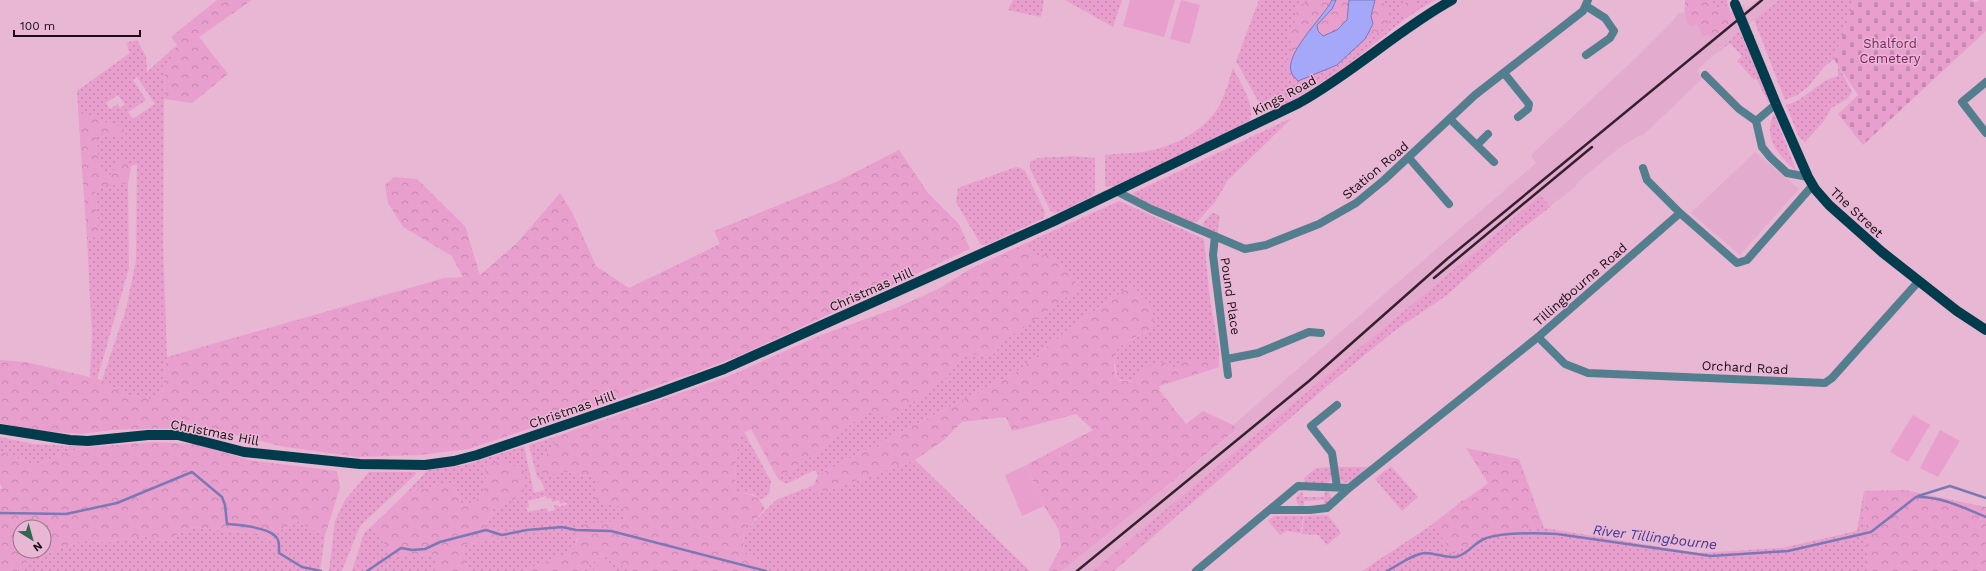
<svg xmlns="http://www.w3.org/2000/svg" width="1986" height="571" viewBox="0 0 1986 571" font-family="'Work Sans',sans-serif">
	<defs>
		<pattern id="green-dots" width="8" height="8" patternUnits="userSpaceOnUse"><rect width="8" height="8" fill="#e99fcd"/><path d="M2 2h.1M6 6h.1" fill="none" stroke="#c788af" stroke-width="1.8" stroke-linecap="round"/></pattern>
		<pattern id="forest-crowns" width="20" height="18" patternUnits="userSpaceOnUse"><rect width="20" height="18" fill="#e99fcd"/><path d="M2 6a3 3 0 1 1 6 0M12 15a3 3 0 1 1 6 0" fill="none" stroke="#c788af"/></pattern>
		<pattern id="cemetery-stones" width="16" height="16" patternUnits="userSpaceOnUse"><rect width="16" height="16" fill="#e99fcd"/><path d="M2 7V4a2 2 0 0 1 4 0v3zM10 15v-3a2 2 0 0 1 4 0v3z" fill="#c788af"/></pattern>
	</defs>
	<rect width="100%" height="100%" fill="#e8b7d4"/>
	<path fill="#e3abcd" d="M1757,0H1779L1740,31L1697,70L1702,79L1642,136L1640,135L1619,148L1578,182L1576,186L1514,235L1447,295L1394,331L1333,381L1114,571H1062L1237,430L1233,425L1536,163L1531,155L1637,57L1670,24L1678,14L1684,12L1688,23L1697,24L1699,30L1734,21L1730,12L1744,5L1746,10Z
		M1755,152L1799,189L1740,255L1691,213Z"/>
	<path fill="url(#green-dots)" fill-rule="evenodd" d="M1013,0H1044L1041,17L1008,10Z
		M1065,0H1122L1113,27Z
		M1259,0H1436C1410,13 1389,32 1367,50C1348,66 1325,80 1304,93C1291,101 1278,111 1263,110L1236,61Z
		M1706,0H1727L1728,6L1714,9Z
		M1779,0H1855L1834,59L1824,67L1808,87L1797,95L1785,100L1754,20Z
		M1740,31L1770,102H1768L1756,78L1754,80L1737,61L1742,56L1730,43L1714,55Z
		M137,40L146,57L147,72L177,45L165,71L164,99L163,242L167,357L162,391L150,399L126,395L102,380L126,309L136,261L137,164L131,166L128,183L129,268L98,376L97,379L90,377L92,336L87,239L99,236L95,188L84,191L77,91L130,53L126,43ZM137,77L155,104L133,119L128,112L146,100L133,80ZM118,95L125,104L120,108L118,104L110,109L106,103Z
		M1838,65L1852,92L1847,99L1831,108L1824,121L1805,142L1799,137L1786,105C1807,100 1818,80 1838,76Z
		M1233,68C1240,83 1257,106 1249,122L1115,186L1107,187L1105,185V155C1117,153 1129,154 1142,152C1171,148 1204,132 1219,106C1225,95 1229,80 1233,68Z
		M1774,113L1797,172C1779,155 1762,140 1774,113Z
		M1289,119H1291L1228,180L1215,202L1197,222L1189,223L1135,198L1133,193Z
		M1074,156L1095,158V193L1092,196L1058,213L1051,212L1030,169V162L1038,158Z
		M1016,167L1021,168L1025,171L1045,212L1044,218L986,245H981L956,202L958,188Z
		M1540,195L1550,207L1514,235L1447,295L1394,331L1333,381L1147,541L1139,532L1480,248Z
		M1119,201L1204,239L1210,300L1219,350V367L1159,386L1117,379L1114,357L1115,352L1123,344L1152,329L1132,285L1071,327L1015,373L818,475L815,470L786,484L778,479L815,454L868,410L946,378L964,355L994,354L1004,341L1032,256L1024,244Z
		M1212,213H1214L1220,216L1217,234L1205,228L1202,224Z
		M744,432L771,481L769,494L760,500L753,494L736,493L735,466L740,435Z
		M0,437L33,444L89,447L63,453L35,466L3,452L0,454Z
		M554,437V449L561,471L599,478L595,500L626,508L624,521L577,538L574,551L522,571H467L462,546L513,534L484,528L494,508L524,495L486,489L476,501L462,506L453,483L407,492L428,470L465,465L524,446L534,493L545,490L541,481L537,477L529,445ZM546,496L547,499L551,498L552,502L559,500L560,504L566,502L567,504L559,507L558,505H554L555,510L548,512L547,508L528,512L526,508L529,507L528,501Z
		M915,460L1030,571H755L760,564L744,553L743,533L776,500L814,485L812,490L827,491Z
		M1391,466L1418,497L1402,511L1375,479Z
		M1331,467V480L1327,483H1305L1304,478L1316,468Z
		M1337,467H1368L1352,481L1343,483L1338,478Z
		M369,472H415L416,474L360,526L342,571H329L335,521L345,500Z
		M1302,490L1303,497H1324L1325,490L1330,493L1331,500L1324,506V500L1304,501V507C1298,506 1297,503 1296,498Z
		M1864,491L1868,571H1362L1433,524L1463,500L1534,528H1544L1699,553L1782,548L1857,531Z
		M1328,515L1341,533L1327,545L1318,535L1302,534L1304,516Z
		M1274,516H1303L1301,533L1287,531L1280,535L1268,521Z
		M295,520L325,536L320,571H17L28,560L81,541L109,542L145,536L166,541L192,527L250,533L269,539Z
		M371,527L394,556L408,554L437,555V571H352L364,533Z
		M602,555L632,571H583Z"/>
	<path fill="url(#forest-crowns)" fill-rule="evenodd" d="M217,0H252L199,37L228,74L192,103L164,99L165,71L177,45L171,37Z
		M1311,0H1332C1320,24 1287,45 1292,74L1286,70L1285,65L1292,47L1288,35L1294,23L1298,6Z
		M1336,0H1349L1348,18L1337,30L1323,36L1318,31L1317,25L1332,9Z
		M1375,0H1381L1386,6L1390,18L1386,27L1372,36L1369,33L1373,24L1371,16Z
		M1409,0L1417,4L1419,9L1404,19L1399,9Z
		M1685,0H1706L1714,9L1728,6L1734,21L1712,38L1708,34L1703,37L1697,24L1691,26C1683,20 1685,9 1685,0Z
		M78,110L105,122L123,127L127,138L97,134L99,171L112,175L118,158L128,160L131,166L128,183L95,188L99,236L87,239Z
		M899,150L928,193L959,224L970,249L741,355L697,372L469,449L420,455L358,457L285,447L203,427L112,430L81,434L32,430L0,423V360L26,362L102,380L126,395L150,399L162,391L167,357L444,278L463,277L452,256L403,227L388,203L385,185L394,177L417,179L465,226L480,275L517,243L560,193L573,214L596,266L629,288L720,244L714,231L836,182Z
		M1024,244L1032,256L1053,255L1080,288L1004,341L994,354L964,355L946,378L891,419L867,411L815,454L778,479L751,429L740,435L735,466L736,493C753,495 756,493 765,509L743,533L744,553L760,564L755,571H632L602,555L583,571H522L573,551L584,523L624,521L625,508L595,500L598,478L561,471L544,479L538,460L554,449V437L729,376L821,335L896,308L938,289L972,268Z
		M1132,285L1149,302L1154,325L1152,329C1127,342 1108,344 1116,377L1119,380L1132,382L1145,367L1164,362L1171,368L1188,360H1219V367L1159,386L1160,391L1186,424L1203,411L1233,425L1237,429L1062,571H1048L1061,547L1059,530L1044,506L1026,465L1093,430L1076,414L1012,431L1006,417L962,422L944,440L915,460L827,491L812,490L818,475L1015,373L1071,327Z
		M154,442L197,444L249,460L337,471L340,487L325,536L295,520L269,539L250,533L192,527L166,541L145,536L109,542L81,541L28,560L17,571H0V489L2,488L0,483V454L3,452L35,466L63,453L89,447ZM20,527H44V551H20Z
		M1466,448L1519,459L1544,528L1484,535L1453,554L1433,524L1488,483Z
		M503,461L524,470V495L494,508L484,527L514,534L462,546L467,571H437V555L408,554L394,556L371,527L407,492L453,483L462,506C487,498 486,487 486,464Z
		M1905,490L1986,507V571H1868L1864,491Z
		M1139,532L1147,541L1114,571H1093Z"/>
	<path fill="url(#cemetery-stones)" d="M1855,0H1971L1976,2L1979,0H1986V31L1863,145L1838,114L1858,95L1834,59Z"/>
	<path fill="#e99fcd" d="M1130,0H1175L1164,37L1123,26Z
		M1181,0L1200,5L1190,44L1170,39Z
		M1913,415L1930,425L1908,462L1890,452Z
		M1940,430L1960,441L1938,477L1920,468Z
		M1026,465L1044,506L1022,516L1005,475Z
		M602,560L615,571H593Z"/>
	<path fill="#a5a7f9" stroke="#7c78b5" d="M1332,0H1336L1332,9L1317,25L1318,31L1323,36L1337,30L1347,20L1349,0H1375L1371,16L1373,24L1365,39L1337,65L1298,81C1297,79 1293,77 1292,74C1282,55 1324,17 1332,0Z"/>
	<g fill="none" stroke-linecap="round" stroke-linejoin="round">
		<path stroke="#7c78b5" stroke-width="2.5" d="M1918,496L1950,486L1986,498
			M0,513L66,514L117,503L192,472L222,497L225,505L227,524C239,525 266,527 274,535C280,539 279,547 279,553L302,567L321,571
			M367,571L401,548L412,550L425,549L440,542L486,530L502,535L527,530L562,527L576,530L611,531L766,571
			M1387,571C1399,565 1412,554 1425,553C1435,553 1446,558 1456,557C1467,555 1474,543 1484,539C1502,532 1537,533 1557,534L1711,556L1788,551L1871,532L1916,497C1941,496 1964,508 1986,517"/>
		<path stroke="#537e8d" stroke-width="8" d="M1586,6L1605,18L1614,31L1610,38L1586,55
			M1504,73L1529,104L1528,109L1518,117
			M1705,75L1739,109L1756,121L1762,147L1770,157L1787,173L1808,177
			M1986,82L1962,102L1986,133
			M1450,119L1494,162
			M1756,121L1776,104
			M1477,145L1488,134
			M1409,158L1449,204
			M1643,168L1647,180L1680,213
			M1116,191L1151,209L1245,249L1266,245L1319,224L1356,203L1384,180L1475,95L1583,11L1588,0
			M1215,236L1213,255L1228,375
			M1538,337L1565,364L1588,373L1825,383L1832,378L1918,282
			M1227,359L1258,353L1309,332L1321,333
			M1337,487L1332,453L1311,426L1337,405
			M1349,488L1538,337L1680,213L1737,263L1747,260L1813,185
			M1196,571L1298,486L1349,488L1327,508L1310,510H1270"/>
		<path stroke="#023c4c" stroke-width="10" d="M1749,38L1776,104L1808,177L1815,189L1829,205L1882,252L1957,311L1986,330
			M0,429L70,440L88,441L148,435H178L244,452L360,464L425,465L454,461L477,455L656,394L724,369L1052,222L1299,103C1353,73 1398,30 1452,0"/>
		<path stroke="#35212d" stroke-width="2.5" d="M1434,278L1592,147
			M1077,571L1309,381L1447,259L1762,0"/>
		<path stroke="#023c4c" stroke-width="10" d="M1735,4L1749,38"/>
	</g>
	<g text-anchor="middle" stroke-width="3" stroke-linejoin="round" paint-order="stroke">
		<g font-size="13" fill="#7e1f61" stroke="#e8b7d4">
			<text x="1890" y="48">Shalford<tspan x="1890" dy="15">Cemetery</tspan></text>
		</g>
		<g font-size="13" fill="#1b0b15" stroke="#e8b7d4">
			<text transform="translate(1284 95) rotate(-28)" y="5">Kings Road</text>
			<text transform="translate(1375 170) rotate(-40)" y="5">Station Road</text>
			<text transform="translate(1857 212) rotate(43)" y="5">The Street</text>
			<text transform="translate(1580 284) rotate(-41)" y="5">Tillingbourne Road</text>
			<text transform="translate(871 289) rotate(-24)" y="5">Christmas Hill</text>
			<text transform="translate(1231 296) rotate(82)" y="5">Pound Place</text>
			<text transform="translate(1745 367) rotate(3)" y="5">Orchard Road</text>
			<text transform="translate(572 409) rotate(-19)" y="5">Christmas Hill</text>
			<text transform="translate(215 432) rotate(11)" y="5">Christmas Hill</text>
		</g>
		<g font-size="14" font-style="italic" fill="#413794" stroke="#e8b7d4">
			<text transform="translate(1655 537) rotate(7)" y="5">River Tillingbourne</text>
		</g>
	</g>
	<g transform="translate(32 539) rotate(143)"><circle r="19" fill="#e8b7d4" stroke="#967288"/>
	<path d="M0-3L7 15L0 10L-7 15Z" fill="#30684f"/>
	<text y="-6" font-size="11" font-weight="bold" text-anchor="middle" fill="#1b0b15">N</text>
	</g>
	<path d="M14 30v6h126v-6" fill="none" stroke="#1b0b15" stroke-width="2"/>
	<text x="20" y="30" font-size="12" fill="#1b0b15" stroke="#e8b7d4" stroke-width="3" paint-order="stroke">100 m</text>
</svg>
